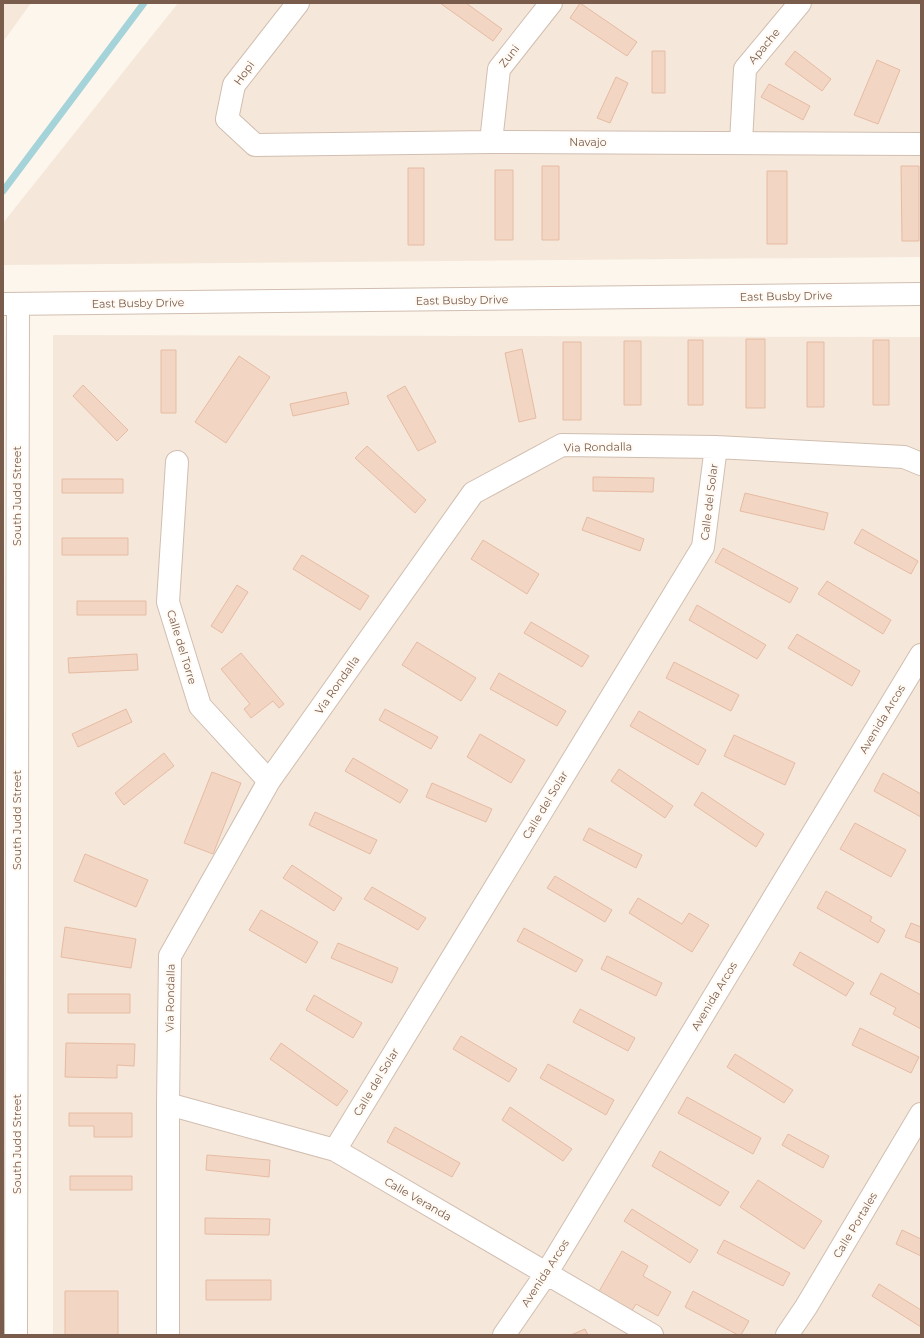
<svg xmlns="http://www.w3.org/2000/svg" width="924" height="1338" viewBox="0 0 924 1338" font-family="Montserrat,sans-serif">
	<rect width="100%" height="100%" fill="#fdf6ec"/>
	<path fill="#f5e8da" d="M3,3H31L3,42Z
		M178,3H921V257L3,265V223Z
		M53,335L921,337V1335H53Z"/>
	<g fill="none" stroke-linecap="round" stroke-linejoin="round">
		<path stroke="#a5d3da" stroke-width="7" d="M3,191L144,3"/>
	</g>
	<path fill="#f3d5c3" stroke="#e6bba3" d="M440,3H466L502,29L493,41Z
		M580,3L637,42L627,56L570,18Z
		M652,51H665V93H652Z
		M795,51L831,79L822,91L785,64Z
		M877,60L900,70L878,124L854,115Z
		M616,77L628,83L610,123L597,118Z
		M769,84L810,106L803,120L761,97Z
		M542,166H559V240H542Z
		M901,166H919V241H902Z
		M408,168H424V245H408Z
		M495,170H513V240H495Z
		M767,171H787V244H767Z
		M746,339H765V408H746Z
		M688,340H703V405H688Z
		M873,340H889V405H873Z
		M624,341H641V405H624Z
		M563,342H581V420H563Z
		M807,342H824V407H807Z
		M522,349L536,418L519,422L505,353Z
		M161,350H176V413H161Z
		M239,356L270,377L226,443L195,422Z
		M83,385L128,430L117,441L73,396Z
		M405,386L436,442L418,451L387,396Z
		M346,392L349,404L293,416L290,404Z
		M367,446L426,500L415,513L355,458Z
		M593,477L654,478L653,492L593,491Z
		M62,479H123V493H62Z
		M745,493L828,513L824,530L740,511Z
		M587,517L644,539L640,551L582,530Z
		M862,529L918,561L911,574L854,543Z
		M62,538H128V555H62Z
		M483,540L539,574L527,594L471,559Z
		M723,548L798,588L790,603L715,562Z
		M302,555L369,596L360,610L293,569Z
		M827,581L891,620L883,634L818,594Z
		M237,585L248,592L222,633L211,626Z
		M77,601H146V615H77Z
		M697,605L766,645L757,659L689,620Z
		M531,622L589,656L582,667L524,633Z
		M797,634L860,671L852,686L788,648Z
		M417,642L476,678L461,701L402,665Z
		M241,653L284,704L279,708L273,701L251,718L244,709L250,704L221,669Z
		M137,654L138,670L69,673L68,658Z
		M674,662L739,695L731,711L666,678Z
		M499,673L566,711L557,726L490,689Z
		M126,709L132,722L78,747L72,734Z
		M385,709L438,737L431,749L379,720Z
		M639,711L706,750L698,765L630,726Z
		M480,734L525,760L511,783L467,757Z
		M734,735L795,763L785,785L724,756Z
		M164,753L174,766L124,805L115,793Z
		M353,758L408,790L400,803L345,771Z
		M619,769L673,806L665,818L611,781Z
		M212,772L241,783L213,854L184,843Z
		M883,773L921,794V817L874,791Z
		M432,783L492,809L486,822L426,797Z
		M702,792L764,834L756,847L694,805Z
		M315,812L377,840L370,854L309,825Z
		M855,823L906,850L891,877L840,849Z
		M589,828L642,855L636,868L583,840Z
		M85,854L148,880L136,907L74,881Z
		M292,865L342,898L334,911L283,878Z
		M555,876L612,910L605,922L547,888Z
		M372,887L426,918L418,930L364,899Z
		M826,891L872,917L870,921L885,930L878,943L817,908Z
		M638,898L682,924L689,913L709,925L692,952L629,913Z
		M261,910L318,942L306,963L249,930Z
		M911,923L921,927V943L905,937Z
		M65,927L136,939L131,968L61,957Z
		M524,928L583,960L576,972L517,941Z
		M338,943L398,968L392,983L331,958Z
		M800,952L854,983L846,996L793,965Z
		M607,956L662,983L656,996L601,969Z
		M881,973L921,995V1029L893,1014L896,1008L870,994Z
		M68,994H130V1013H68Z
		M314,995L362,1023L353,1038L306,1010Z
		M580,1009L635,1038L628,1051L573,1022Z
		M860,1028L919,1057L911,1073L852,1045Z
		M461,1036L517,1069L509,1082L453,1049Z
		M66,1043L135,1044L134,1066L117,1065V1078L65,1077Z
		M281,1043L348,1091L337,1106L270,1059Z
		M735,1054L793,1090L784,1103L727,1067Z
		M548,1064L614,1100L606,1115L540,1078Z
		M687,1097L761,1138L753,1154L678,1113Z
		M510,1107L572,1149L563,1161L502,1120Z
		M69,1113H132V1137H94V1126H69Z
		M395,1127L460,1163L452,1177L387,1142Z
		M788,1134L829,1156L823,1168L782,1145Z
		M660,1151L729,1192L720,1206L652,1166Z
		M207,1155L270,1160L269,1177L206,1170Z
		M70,1176H132V1190H70Z
		M758,1180L822,1221L804,1249L740,1207Z
		M632,1209L698,1250L690,1263L624,1221Z
		M205,1218L270,1219L269,1235L205,1234Z
		M902,1230L921,1239V1256L896,1244Z
		M724,1240L790,1273L783,1286L717,1253Z
		M622,1251L648,1266L643,1276L671,1292L658,1316L636,1304L631,1312L598,1293Z
		M206,1280H271V1300H206Z
		M879,1284L921,1310V1327L872,1296Z
		M65,1291H118V1335H65Z
		M693,1291L749,1321L741,1335H738L685,1307Z
		M585,1329L588,1335H571Z"/>
	<g fill="none" stroke-linecap="round" stroke-linejoin="round">
		<g stroke="#d1beb0" stroke-width="24">
			<path id="minor" d="M298,3L234,85L227,119L255,145L491,142L921,144
				M491,142L499,69L551,3
				M741,142L745,69L800,3
				M3,304L921,294
				M177,462L168,602L200,706L269,781
				M168,1104L335,1150L652,1335
				M335,1150L703,547L716,447
				M16,1335L18,304
				M168,1335V1104L170,956L269,781L473,493L562,445L716,447L904,457L921,464
				M504,1335L546,1274L921,655
				M787,1335L806,1307L921,1114"/>
		</g>
		<use href="#minor" stroke="#fff" stroke-width="22"/>
	</g>
	<g text-anchor="middle" stroke-width="4" stroke-linejoin="round" paint-order="stroke">
		<g font-size="11" fill="#7a5c4d" stroke="#fffaf3">
			<text transform="translate(764 46) rotate(-50)" y="4">Apache</text>
			<text transform="translate(509 56) rotate(-52)" y="4">Zuni</text>
			<text transform="translate(244 73) rotate(-54)" y="4">Hopi</text>
			<text x="588" y="146">Navajo</text>
			<text transform="translate(786 296) rotate(-1)" y="4">East Busby Drive</text>
			<text transform="translate(462 300) rotate(-1)" y="4">East Busby Drive</text>
			<text transform="translate(138 303) rotate(-1)" y="4">East Busby Drive</text>
			<text transform="translate(598 447) rotate(-1)" y="4">Via Rondalla</text>
			<text transform="translate(17 496) rotate(-90)" y="4">South Judd Street</text>
			<text transform="translate(709 502) rotate(-83)" y="4">Calle del Solar</text>
			<text transform="translate(182 647) rotate(73)" y="4">Calle del Torre</text>
			<text transform="translate(337 685) rotate(-55)" y="4">Via Rondalla</text>
			<text transform="translate(882 719) rotate(-59)" y="4">Avenida Arcos</text>
			<text transform="translate(545 805) rotate(-59)" y="4">Calle del Solar</text>
			<text transform="translate(17 820) rotate(-90)" y="4">South Judd Street</text>
			<text transform="translate(714 996) rotate(-59)" y="4">Avenida Arcos</text>
			<text transform="translate(170 998) rotate(-89)" y="4">Via Rondalla</text>
			<text transform="translate(376 1082) rotate(-59)" y="4">Calle del Solar</text>
			<text transform="translate(17 1144) rotate(-90)" y="4">South Judd Street</text>
			<text transform="translate(418 1199) rotate(30)" y="4">Calle Veranda</text>
			<text transform="translate(855 1225) rotate(-59)" y="4">Calle Portales</text>
			<text transform="translate(545 1273) rotate(-57)" y="4">Avenida Arcos</text>
		</g>
	</g>
	<rect width="924" height="1338" fill="none" stroke="#7a5c4d" stroke-width="8"/>
</svg>
